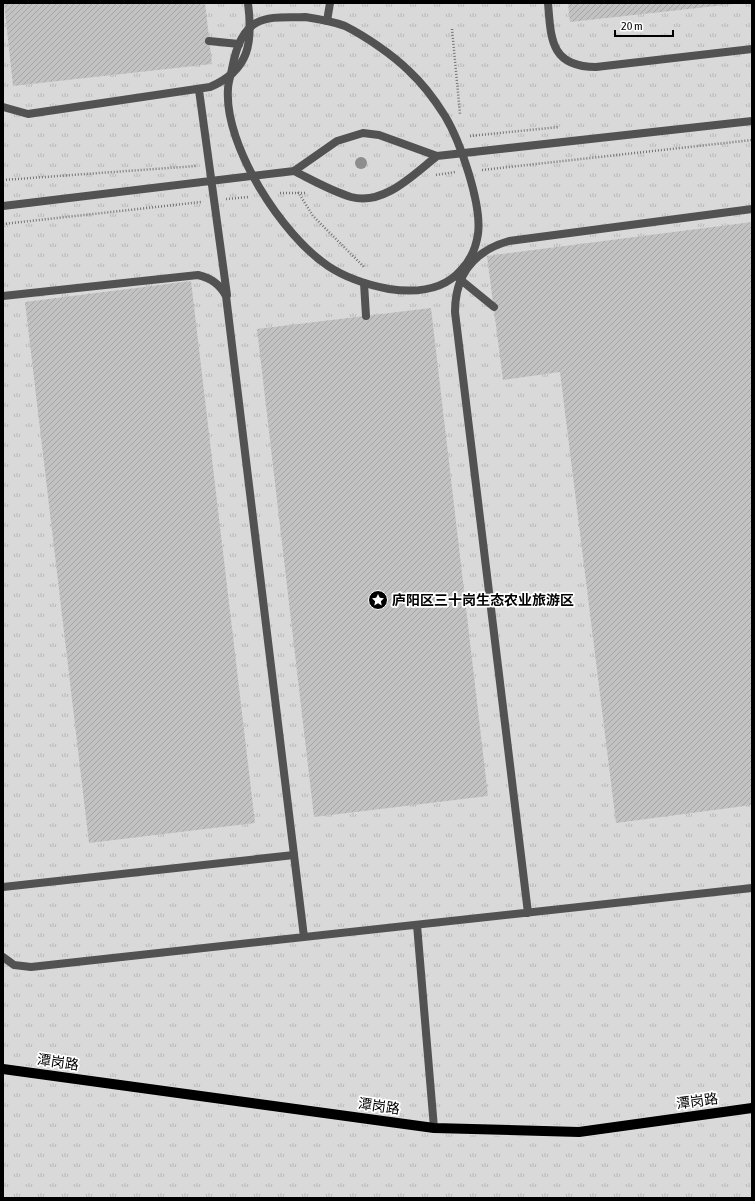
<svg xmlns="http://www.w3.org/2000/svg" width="755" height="1201" viewBox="0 0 755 1201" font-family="'Asap Condensed','Noto Sans SC',sans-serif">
	<defs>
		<pattern id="park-tufts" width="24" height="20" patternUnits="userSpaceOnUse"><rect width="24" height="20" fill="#d9d9d9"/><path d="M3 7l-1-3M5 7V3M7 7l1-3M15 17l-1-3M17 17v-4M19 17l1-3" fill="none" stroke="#b8b8b8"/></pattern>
		<pattern id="building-hatch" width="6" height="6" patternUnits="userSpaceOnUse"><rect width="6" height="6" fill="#c2c2c2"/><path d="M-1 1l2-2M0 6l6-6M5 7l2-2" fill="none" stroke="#a5a5a5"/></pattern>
	</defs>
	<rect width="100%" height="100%" fill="#fff"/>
	<path fill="url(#park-tufts)" d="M3,3H752V1198H3Z"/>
	<path fill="url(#building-hatch)" d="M4,3H205L212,64L13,86Z
		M568,3H734V4L570,22Z
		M752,222V805L616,823L560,372L503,380L487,256Z
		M191,281L255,823L89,843L25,302Z
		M431,308L488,796L314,817L257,329Z"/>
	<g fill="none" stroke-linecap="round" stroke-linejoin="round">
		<g stroke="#dbdbdb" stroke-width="12">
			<path id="primary" d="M3,1069L434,1128L579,1132L752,1108"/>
		</g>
		<path stroke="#747474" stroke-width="2.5" stroke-dasharray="1 2" stroke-linecap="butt" d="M452,29L460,114
			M470,136L559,127
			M482,170L752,140
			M436,175L455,172
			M3,180L196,166
			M298,192L313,216L364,267
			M280,193H305
			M226,199L249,197
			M3,224L201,202"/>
		<path stroke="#525252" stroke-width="8" d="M548,3C551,38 550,67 596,67L752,49
			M199,90L227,295
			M3,107L28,114L210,87C250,70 253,42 248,3
			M437,156L752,121
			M3,206L294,171L337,141L363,133L379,135L437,156C414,174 384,206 351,197C331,191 312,180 294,171
			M3,296L198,275C211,278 220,284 226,296L304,937
			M528,913L455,312C455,274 474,251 509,241L752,209
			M417,925L434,1128
			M3,957L14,965L31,967L752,888"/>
		<path stroke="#525252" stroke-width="8" d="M327,21L330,3
			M209,41L239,44
			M364,283L366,316
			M3,887L294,855"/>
		<use href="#primary" stroke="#000" stroke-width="10"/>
		<path stroke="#525252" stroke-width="8" d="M305,17C318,19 332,21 345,26C365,36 393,55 409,71C422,83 435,100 445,116C460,141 482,204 478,234C476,247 471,260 461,270C443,291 416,293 389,289C368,285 346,278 328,266C282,235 224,146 228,89C228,82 231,75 232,69C235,52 241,31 256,23C271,15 289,18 305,17Z
			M456,276L494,307"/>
	</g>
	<circle fill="#8d8d8d" cx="361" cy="163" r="6"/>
	<defs>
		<g id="sight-disc" transform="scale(1)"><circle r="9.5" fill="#000" stroke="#fff"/><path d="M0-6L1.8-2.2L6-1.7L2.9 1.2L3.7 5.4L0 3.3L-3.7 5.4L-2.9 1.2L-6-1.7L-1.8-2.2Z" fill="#fff"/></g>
	</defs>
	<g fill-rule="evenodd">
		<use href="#sight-disc" x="378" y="600"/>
	</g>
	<g text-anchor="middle" stroke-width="3.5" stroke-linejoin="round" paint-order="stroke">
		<g font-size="14" font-weight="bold" fill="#000" stroke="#fff" text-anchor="start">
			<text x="392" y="605">庐阳区三十岗生态农业旅游区</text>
		</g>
		<g font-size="14" fill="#000" stroke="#fff">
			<text transform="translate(58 1062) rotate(8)" y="5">潭岗路</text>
			<text transform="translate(697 1101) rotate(-8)" y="5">潭岗路</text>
			<text transform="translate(379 1106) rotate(8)" y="5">潭岗路</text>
		</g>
	</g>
	<rect width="755" height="1201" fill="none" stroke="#000000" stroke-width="8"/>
	<path d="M615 30v6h58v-6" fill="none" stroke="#000000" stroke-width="2"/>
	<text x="621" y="30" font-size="12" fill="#000000" stroke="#ffffff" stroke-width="3" paint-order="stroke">20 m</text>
</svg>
